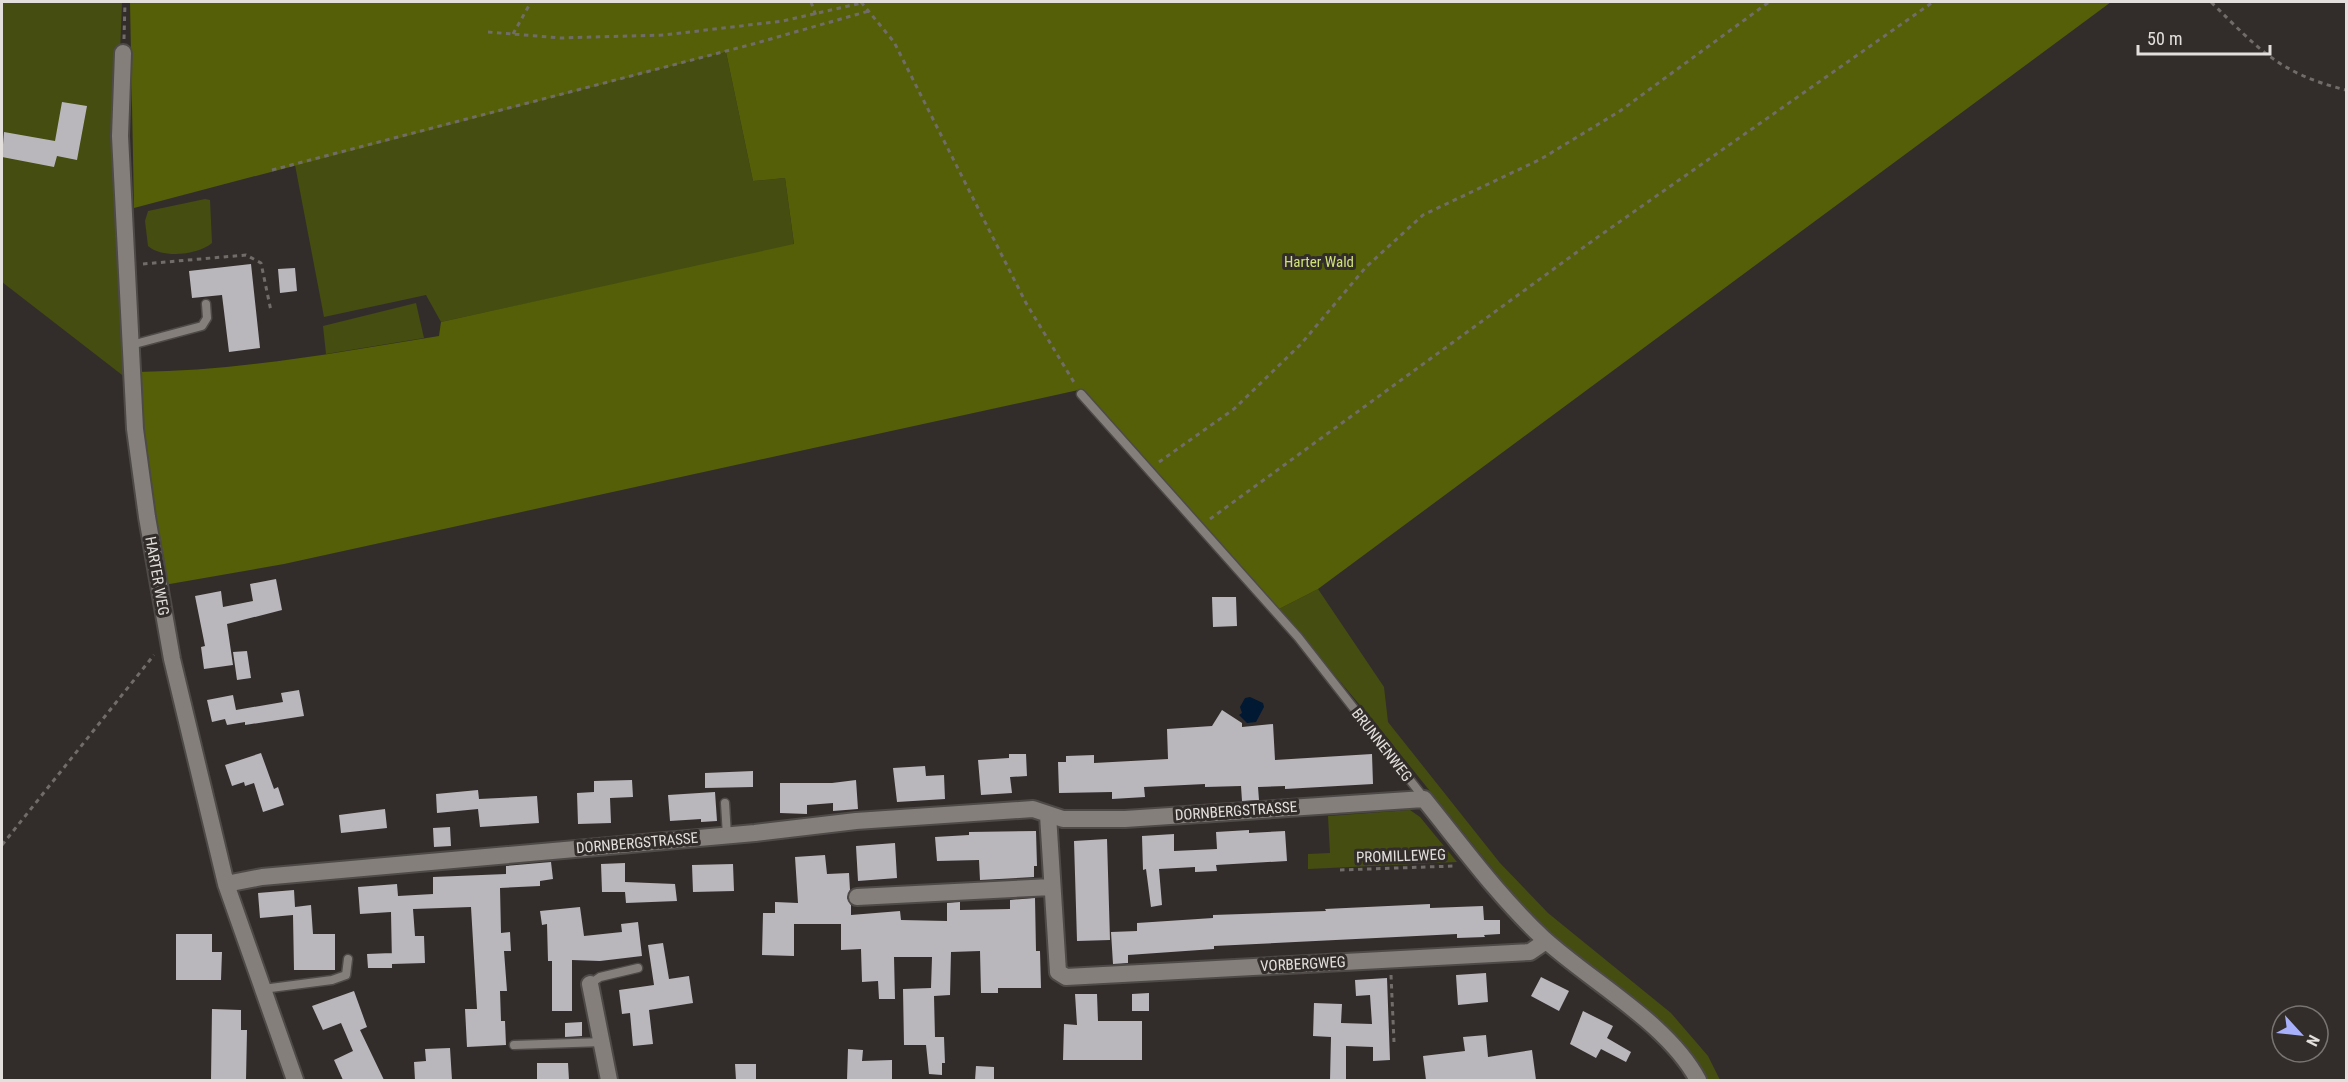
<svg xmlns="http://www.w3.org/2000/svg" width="2348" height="1082" viewBox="0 0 2348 1082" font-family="'Roboto Condensed',sans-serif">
	<rect width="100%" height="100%" fill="#322d2b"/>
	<path fill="#454d11" d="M2,2H122L120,52L114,51L112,153L126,378L2,282Z
		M726,52L753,181L785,178L794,245L441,322L426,295L324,317L295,165Z
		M205,199L210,200L212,243C198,255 163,259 148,246L145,221L148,211Z
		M416,303L424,338L326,354L323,326Z
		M1318,589L1384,687L1388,722L1500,863L1548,913L1671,1013L1708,1056L1720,1080H1708L1660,1019L1565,946L1520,903L1380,729L1279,609Z
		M1410,810L1420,817L1457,862L1308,869V854L1330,853L1328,816Z"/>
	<path fill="#555f08" d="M130,2H2111L1318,589L1279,609L1083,389L284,564L164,585L146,474L138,372C239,371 340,352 439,336L441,322L794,244L785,178L753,181L726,52L134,208Z"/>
	<path fill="#011933" d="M1250,697L1263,703L1264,707L1256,722L1247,723L1239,715L1242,713L1240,707L1245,698Z"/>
	<path fill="#b9b7bc" d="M62,102L87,106L77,160L57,156L54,167L2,157L4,132L55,141Z
		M251,264L260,348L229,352L222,295L192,298L189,271Z
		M295,268L297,291L280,293L278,269Z
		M276,579L282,610L227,624L233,665L204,669L201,647L205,646L195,596L221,591L223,607L253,601L250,584Z
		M1212,597H1236L1237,626L1213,627Z
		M247,651L251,678L237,680L233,652Z
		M299,690L304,716L245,725V722L227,725L225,719L212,722L207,700L233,695L236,710L283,702L281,693Z
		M1222,710L1242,723V727L1273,724L1275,760L1372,754L1373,784L1285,789V786L1258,787L1259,800L1242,801L1241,786L1205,787V784L1144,787L1145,797L1112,799V792L1059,793L1058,762H1066V756L1094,755V763L1168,759L1167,729L1212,726Z
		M261,753L274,789L278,787L284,805L263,812L254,783L245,786L244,782L232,786L225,765Z
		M1009,754H1026L1027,776L1010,777L1012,793L981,795L978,760L1009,758Z
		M925,766L926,776L944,775L945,799L897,802L893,768Z
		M753,771V787L705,788V773Z
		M632,780L633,797L610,798L611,823L578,824L577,793L594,792V781Z
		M856,780L858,809L833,811V803L807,805V814L780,813V783H832Z
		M478,790L479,799L537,796L539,823L480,827L478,809L437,813L436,794Z
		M715,792L717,821L701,822V819L670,821L668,795Z
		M385,809L387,828L341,833L339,815Z
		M450,827L451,846L434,847L433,828Z
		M1249,830V833L1285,831L1287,861L1216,865L1217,871L1195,872V867L1159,869L1162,905L1151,907L1146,869L1143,870L1142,836L1174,834V851L1217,849L1216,832Z
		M1036,831L1037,866H1034V877L980,880L979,860L937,861L935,837L969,835V832Z
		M1107,839L1110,940L1077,941L1074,841Z
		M895,843L897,878L858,881L856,846Z
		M825,855L827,874L849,873L850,890L847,898L851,905V915L900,911L901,920L947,921V903L960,902V910L1010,909V900L1035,898L1036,951H1040L1041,988H998V993H981L980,951L951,952L950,995L934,996L935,1037H944L945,1063H942V1075L929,1074L926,1045H904L903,989L931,988L932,957H894L895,999H879L878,981L862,982L861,949L841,950V924H794V956L762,955L763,913H775V902L798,903L795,857Z
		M551,862L553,879L540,881V886L500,888L501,933L510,932L511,951H504L507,991H500L501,1021H505L506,1045L467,1047L465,1009H477L471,907L413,909L415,936H424L425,963L392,964L391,912L360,914L358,887L397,884L398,896L433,894V877L506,874V866Z
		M625,863V882L675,884L677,901L626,903L625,892H602L601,864Z
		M733,864L734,891L693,892L692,865Z
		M294,890L295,907L311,905L313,934H335V970H294L293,915L260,918L258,893Z
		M1430,904V908L1483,906L1484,920H1500V934L1484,935L1485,937L1457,938V934L1214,946V949L1128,955V963L1113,964L1111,932L1137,931V923L1213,918V915L1326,911L1325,909Z
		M580,907L584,936L622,932L621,924L638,922L642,956L600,961L572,960V1011H552V961H548L547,924L542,925L540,911Z
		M176,934H212V952H222L221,980H176Z
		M663,943L669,979L689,976L693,1003L649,1010L653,1044L633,1046L630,1013L622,1014L619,990L654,985L648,945Z
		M392,953V968H368L367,954Z
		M1486,973L1488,1002L1458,1005L1456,975Z
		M1541,977L1569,991L1559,1011L1531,996Z
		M1387,978L1390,1060L1373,1061V1047L1346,1046V1080H1330L1331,1037L1313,1036L1314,1003L1342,1004L1341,1023L1372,1024L1370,995L1356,996L1355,980Z
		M354,991L367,1027L360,1030L384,1080H343L334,1060L353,1051L341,1023L323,1030L312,1006Z
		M1149,993V1011H1132V994Z
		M1075,994H1097L1098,1021H1142V1060H1063L1064,1024L1077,1025Z
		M212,1009L241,1010V1030H247L246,1080H211Z
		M1583,1011L1613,1026L1607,1038L1631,1052L1626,1062L1601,1049L1596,1058L1570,1044Z
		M582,1022V1036L565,1037V1023Z
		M1486,1035L1488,1057L1532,1050L1536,1080H1426L1423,1056L1465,1051L1463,1037Z
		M450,1048L452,1080H415L414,1062L426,1061L425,1049Z
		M848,1049L863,1050L862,1061L892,1060V1080H847Z
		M537,1063H568L569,1080H537Z
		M735,1064H756V1080H736Z
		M976,1066L994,1067V1080H975Z"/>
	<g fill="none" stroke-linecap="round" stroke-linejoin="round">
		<g stroke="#4e4a48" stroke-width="11">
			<path id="service" d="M131,345L202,326L207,318L206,304
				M1081,394L1298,637L1424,798
				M725,803L727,836
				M590,984L600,977L638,968
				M263,989L332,980L346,975L348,959
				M514,1045L603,1042"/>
		</g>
		<g stroke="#4e4a48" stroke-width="20">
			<path id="minor" d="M123,53L120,136L135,429L147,517L172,659L226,884L295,1080
				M1048,815L1058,972L1066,977L1530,952L1546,941
				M226,884L262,877L755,833L856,821L1033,809L1063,819H1125L1424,799C1462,846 1499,897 1543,938C1591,982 1668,1023 1698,1080
				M857,897L1052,887
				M590,984L609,1080"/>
		</g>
		<path stroke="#716c6a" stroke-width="3" stroke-dasharray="4.5 4.5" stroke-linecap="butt" d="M811,2L816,16
			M861,2L894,42L1026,303L1075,384
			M2211,2C2259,49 2278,73 2346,90
			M488,32L560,38L664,35L783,21L862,3
			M513,34L531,2
			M124,39L125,2
			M272,170L753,44L869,11
			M143,264L246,255L261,263L271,311
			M1159,462L1234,409L1301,344L1366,267L1423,215L1541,159L1620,111L1769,2
			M1210,519L1595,239L1933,2
			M2,845L154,655
			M1340,870L1455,866
			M1391,975L1394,1042"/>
		<use href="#service" stroke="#847f7b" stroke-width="8"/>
		<use href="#minor" stroke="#847f7b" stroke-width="16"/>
	</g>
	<g text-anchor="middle" stroke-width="6" stroke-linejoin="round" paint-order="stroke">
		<g font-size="15" fill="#d0e177" stroke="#322d2b">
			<text x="1319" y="267">Harter Wald</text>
		</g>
		<g font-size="15" fill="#e2dfdd" stroke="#322d2b">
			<text transform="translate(157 576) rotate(80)" y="5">HARTER WEG</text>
			<text transform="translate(1382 745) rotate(52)" y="5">BRUNNENWEG</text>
			<text transform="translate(1236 811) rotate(-4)" y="5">DORNBERGSTRASSE</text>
			<text transform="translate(637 843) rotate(-5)" y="5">DORNBERGSTRASSE</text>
			<text transform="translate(1401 856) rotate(-2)" y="5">PROMILLEWEG</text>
			<text transform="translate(1303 964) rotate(-3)" y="5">VORBERGWEG</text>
		</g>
	</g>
	<rect width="2348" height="1082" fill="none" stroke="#e2dfdd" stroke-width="6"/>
	<g transform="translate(2300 1034) rotate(117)"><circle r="28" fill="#322d2b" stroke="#787472" stroke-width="1.5"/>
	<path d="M0-4.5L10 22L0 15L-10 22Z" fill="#a8b0fc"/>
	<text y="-9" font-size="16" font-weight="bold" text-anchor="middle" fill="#e2dfdd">N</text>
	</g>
	<path d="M2138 45v9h132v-9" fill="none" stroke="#e2dfdd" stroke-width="3"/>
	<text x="2147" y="45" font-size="18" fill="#e2dfdd" stroke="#322d2b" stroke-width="4.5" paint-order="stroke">50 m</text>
</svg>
